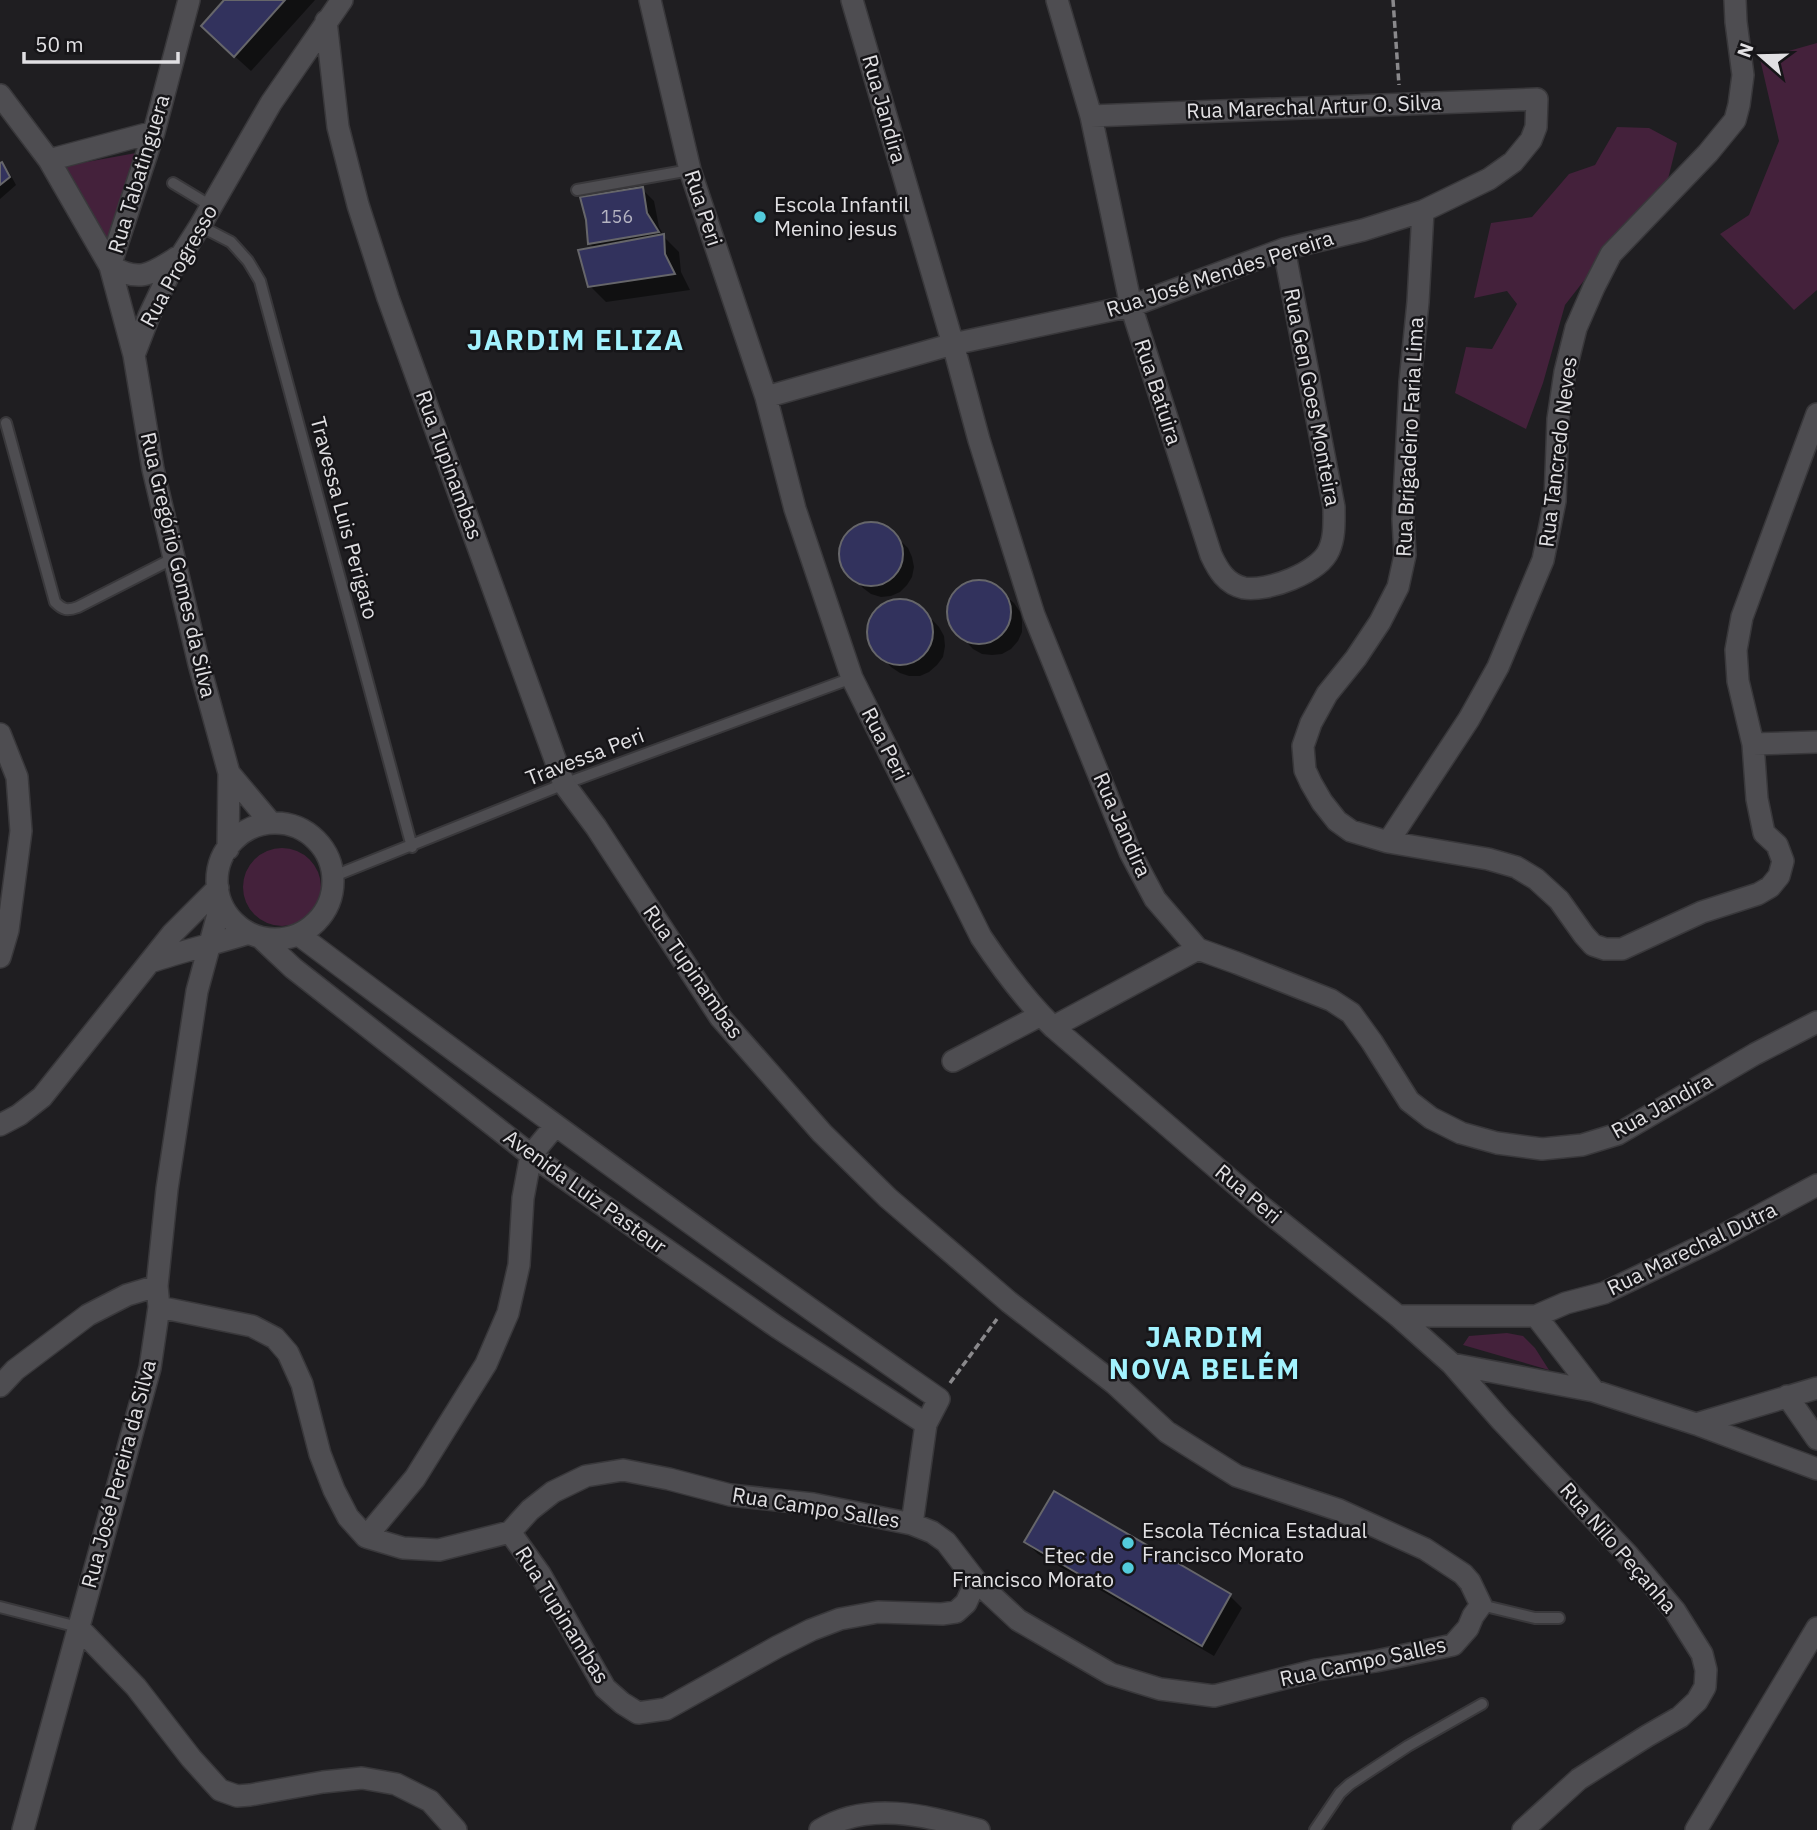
<svg xmlns="http://www.w3.org/2000/svg" width="1817" height="1830" viewBox="0 0 1817 1830" font-family="'IBM Plex Sans',sans-serif">
	<rect width="100%" height="100%" fill="#1f1e21"/>
	<path fill="#44213b" d="M1817,43V290L1794,310L1720,234L1749,215L1779,141L1760,59Z
		M1617,127L1649,128L1677,143L1668,179L1642,206L1565,305L1543,383L1526,429L1455,393L1466,347L1492,349L1517,304L1507,291L1474,298L1491,223L1532,217L1569,174L1595,165Z
		M136,153L105,249L59,167Z
		M243 887a39 39 0 1 1 78 0a39 39 0 1 1-78 0Z
		M1507,1333L1523,1336L1535,1348L1549,1370L1463,1345L1469,1336Z"/>
	<path fill="#0007" d="M227,0H315L251,71L219,42Z
		M2,164L9,172L16,185L0,199V166Z
		M642,189L654,201L659,227L665,238L679,252L681,272L690,290L606,302L590,286L595,249L589,243Z
		M868,523L878,524L887,528L908,548L912,557L914,567L912,577L907,585L900,592L891,596L881,597L871,594L863,588L844,568L841,558V549L844,539L850,531L859,526Z
		M983,581L992,584L1014,603L1020,612L1022,621V632L1018,641L1011,649L1002,654L992,655L982,654L973,649L953,628L949,619L948,609L951,600L956,591L964,585L973,582Z
		M900,600L910,601L919,606L939,627L944,636L945,646L943,657L937,665L929,672L920,676H909L900,673L891,667L872,645L869,635L870,625L874,615L880,607L890,602Z
		M1055,1493L1230,1596L1242,1608L1214,1656L1038,1554L1026,1542Z"/>
	<path fill="#32325d" stroke="#66666a" stroke-width="2" d="M224,0H285L234,57L201,26Z
		M2,162L10,177L0,185V163Z
		M643,187L647,213L659,232L588,244L586,220L580,197Z
		M664,234L665,254L675,274L588,287L578,250Z
		M839 554a32 32 0 1 1 64 0a32 32 0 1 1-64 0Z
		M947 612a32 32 0 1 1 64 0a32 32 0 1 1-64 0Z
		M867 632a33 33 0 1 1 66 0a33 33 0 1 1-66 0Z
		M1054,1491L1231,1594L1202,1646L1024,1542Z"/>
	<g fill="none" stroke-linecap="round" stroke-linejoin="round">
		<g stroke="#39383b" stroke-width="14">
			<path id="lane" d="M173,183L211,206
				M577,190L690,170
				M200,226L231,242L248,261L260,281L412,847
				M6,423L55,602C63,610 67,611 78,607L174,558
				M334,876L564,784L852,678
				M1481,1605L1535,1618H1559
				M0,1607L78,1627
				M1315,1830L1340,1793L1350,1784L1408,1746L1482,1704"/>
		</g>
		<g stroke="#39383b" stroke-width="24">
			<path id="street" d="M650,0L690,170L766,397L795,509L852,678L981,937C1003,970 1025,1000 1053,1027L1262,1207L1398,1316L1452,1364L1501,1420L1628,1555L1675,1611L1702,1654L1706,1670L1705,1687L1697,1701L1680,1717L1647,1736L1579,1779L1523,1830
				M852,0L953,344L979,440L1034,615L1130,852L1155,899L1198,949L1237,963L1331,1000L1351,1013L1372,1042L1409,1101L1431,1118L1461,1133L1497,1143L1542,1149L1582,1145L1618,1134L1755,1054L1817,1022
				M1057,0L1091,116L1131,306L1211,555C1218,570 1226,584 1244,588C1267,592 1319,573 1329,550C1335,537 1334,521 1334,507L1284,249
				M326,21L338,127L358,205L388,298L564,784L596,827L720,1017L822,1133L888,1198L1009,1302L1115,1384L1167,1432L1237,1476L1339,1510L1425,1549L1463,1574L1470,1582L1481,1605L1473,1616L1468,1628L1453,1645L1376,1661L1317,1670L1214,1696L1160,1689L1111,1674L1018,1620L976,1581L946,1542L932,1532L912,1524L813,1504L730,1495L669,1479L623,1470L586,1476L553,1492L530,1510L510,1532
				M0,95L49,160L110,266L134,355L153,469L199,664L229,773L228,849
				M49,160L154,132
				M1423,211L1418,302L1410,382L1403,519L1405,555L1398,587L1380,622L1356,658L1327,694L1311,723L1303,746L1305,770L1311,783L1322,802L1337,821L1351,831L1388,842L1488,859L1516,867L1536,879L1559,900L1584,935L1593,945L1605,949H1622L1702,912L1758,894L1770,887L1779,876L1783,861L1777,845L1764,833L1757,799L1753,744L1738,681L1736,650L1742,617L1817,414
				M110,266L154,132L189,0
				M110,266C140,283 151,274 178,257
				M134,355L149,316L168,276L200,226L271,103L342,0
				M766,397L953,344L1131,306L1284,249L1363,230L1423,211L1489,179L1513,162L1531,140L1536,127L1537,99L1091,116
				M0,734L17,777L21,831L8,930L0,957
				M1753,744L1817,742
				M229,773L271,823
				M217 881a58 58 0 1 1 116 0a58 58 0 1 1-116 0Z
				M1388,842L1469,719L1498,667L1543,560L1555,501L1558,419L1565,372L1576,328L1594,287L1611,254L1708,153L1735,120L1739,105L1743,75L1736,22L1735,0
				M299,935C510,1093 722,1249 939,1399L926,1424L912,1524
				M261,938L293,968L531,1155L777,1327L926,1424
				M150,962C182,951 214,944 246,934
				M1053,1027L1198,949
				M953,1061L1041,1015
				M0,1125L19,1115L42,1097L172,934L218,888
				M159,1307L252,1326L275,1338L288,1353L302,1384L320,1454L334,1490L348,1517L366,1537L403,1548L439,1550L510,1532
				M1398,1316H1536L1566,1303L1604,1293L1714,1240L1817,1185
				M1536,1316L1594,1391
				M1452,1364L1594,1391L1696,1424L1817,1469
				M0,1386L15,1370L88,1315L127,1295L157,1286
				M1787,1396L1817,1439
				M1696,1424L1817,1388
				M510,1532L540,1574L605,1688L622,1703L638,1713L666,1709L777,1647L811,1630L840,1619L878,1612L942,1614L956,1612L966,1603L976,1581
				M366,1537L415,1478L486,1364L508,1313L519,1265L523,1198L531,1155L555,1126
				M78,1627L136,1687L191,1758L220,1790L237,1796L250,1795L323,1782L362,1778L396,1784L430,1801L456,1830
				M23,1830L150,1368L159,1307L157,1286L167,1189L197,991L221,903
				M820,1830C870,1800 926,1816 979,1830
				M1696,1830L1817,1628"/>
		</g>
		<path stroke="#8a898c" stroke-width="3.5" stroke-dasharray="7 3.5" stroke-linecap="butt" d="M1393,0L1399,85
			M950,1383L997,1319"/>
		<use href="#lane" stroke="#4e4d51" stroke-width="10"/>
		<use href="#street" stroke="#4e4d51" stroke-width="21"/>
	</g>
	<g fill="#53cbdb" stroke="#161518" stroke-width="2.5">
		<circle cx="760" cy="217" r="7"/>
		<circle cx="1128" cy="1543" r="7"/>
		<circle cx="1128" cy="1568" r="7"/>
	</g>
	<g text-anchor="middle" stroke-width="5" stroke-linejoin="round" paint-order="stroke">
		<g font-size="18" fill="#b5b4c2">
			<text x="617" y="223">156</text>
		</g>
		<g font-size="21" fill="#e1e0e3" stroke="#161518">
			<text transform="translate(1314 107) rotate(-2)" y="7">Rua Marechal Artur O. Silva</text>
			<text transform="translate(884 109) rotate(74)" y="7">Rua Jandira</text>
			<text transform="translate(139 174) rotate(-73)" y="7">Rua Tabatinguera</text>
			<text transform="translate(703 208) rotate(72)" y="7">Rua Peri</text>
			<text transform="translate(179 266) rotate(-61)" y="7">Rua Progresso</text>
			<text transform="translate(1220 274) rotate(-18)" y="7">Rua José Mendes Pereira</text>
			<text transform="translate(1158 392) rotate(72)" y="7">Rua Batuira</text>
			<text transform="translate(1312 397) rotate(79)" y="7">Rua Gen Goes Monteira</text>
			<text transform="translate(1410 437) rotate(-87)" y="7">Rua Brigadeiro Faria Lima</text>
			<text transform="translate(1558 452) rotate(-83)" y="7">Rua Tancredo Neves</text>
			<text transform="translate(449 465) rotate(70)" y="7">Rua Tupinambas</text>
			<text transform="translate(344 518) rotate(75)" y="7">Travessa Luis Perigato</text>
			<text transform="translate(178 565) rotate(77)" y="7">Rua Gregório Gomes da Silva</text>
			<text transform="translate(885 744) rotate(63)" y="7">Rua Peri</text>
			<text transform="translate(585 757) rotate(-21)" y="7">Travessa Peri</text>
			<text transform="translate(1122 825) rotate(66)" y="7">Rua Jandira</text>
			<text transform="translate(693 972) rotate(55)" y="7">Rua Tupinambas</text>
			<text transform="translate(1662 1106) rotate(-29)" y="7">Rua Jandira</text>
			<text transform="translate(585 1192) rotate(36)" y="7">Avenida Luiz Pasteur</text>
			<text transform="translate(1248 1194) rotate(40)" y="7">Rua Peri</text>
			<text transform="translate(1692 1249) rotate(-26)" y="7">Rua Marechal Dutra</text>
			<text transform="translate(119 1474) rotate(-75)" y="7">Rua José Pereira da Silva</text>
			<text transform="translate(816 1508) rotate(9)" y="7">Rua Campo Salles</text>
			<text transform="translate(1618 1548) rotate(49)" y="7">Rua Nilo Peçanha</text>
			<text transform="translate(562 1615) rotate(58)" y="7">Rua Tupinambas</text>
			<text transform="translate(1363 1662) rotate(-12)" y="7">Rua Campo Salles</text>
		</g>
		<g font-size="21" fill="#e1e0e3" stroke="#161518" text-anchor="start">
			<text x="774" y="212">Escola Infantil<tspan x="774" dy="24">Menino jesus</tspan></text>
			<text x="1142" y="1538">Escola Técnica Estadual<tspan x="1142" dy="24">Francisco Morato</tspan></text>
			<text x="1114" y="1563" text-anchor="end">Etec de<tspan x="1114" dy="24">Francisco Morato</tspan></text>
		</g>
		<g font-size="28" font-weight="bold" letter-spacing="2" fill="#a2f2fe" stroke="#161518">
			<text x="576" y="350">JARDIM ELIZA</text>
			<text x="1205" y="1347">JARDIM<tspan x="1205" dy="32">NOVA BELÉM</tspan></text>
		</g>
	</g>
	<g transform="translate(1761 56) rotate(290)" stroke="#161518" stroke-width="5" paint-order="stroke">
	<path d="M0-5L12 26L0 18L-12 26Z" fill="#e1e0e3"/>
	<text y="-10" font-size="19" font-weight="bold" text-anchor="middle" fill="#e1e0e3">N</text>
	</g>
	<path d="M24 52v10h154v-10" fill="none" stroke="#e1e0e3" stroke-width="3.5"/>
	<text x="35" y="52" font-size="21" fill="#e1e0e3" stroke="#161518" stroke-width="5" paint-order="stroke">50 m</text>
</svg>
